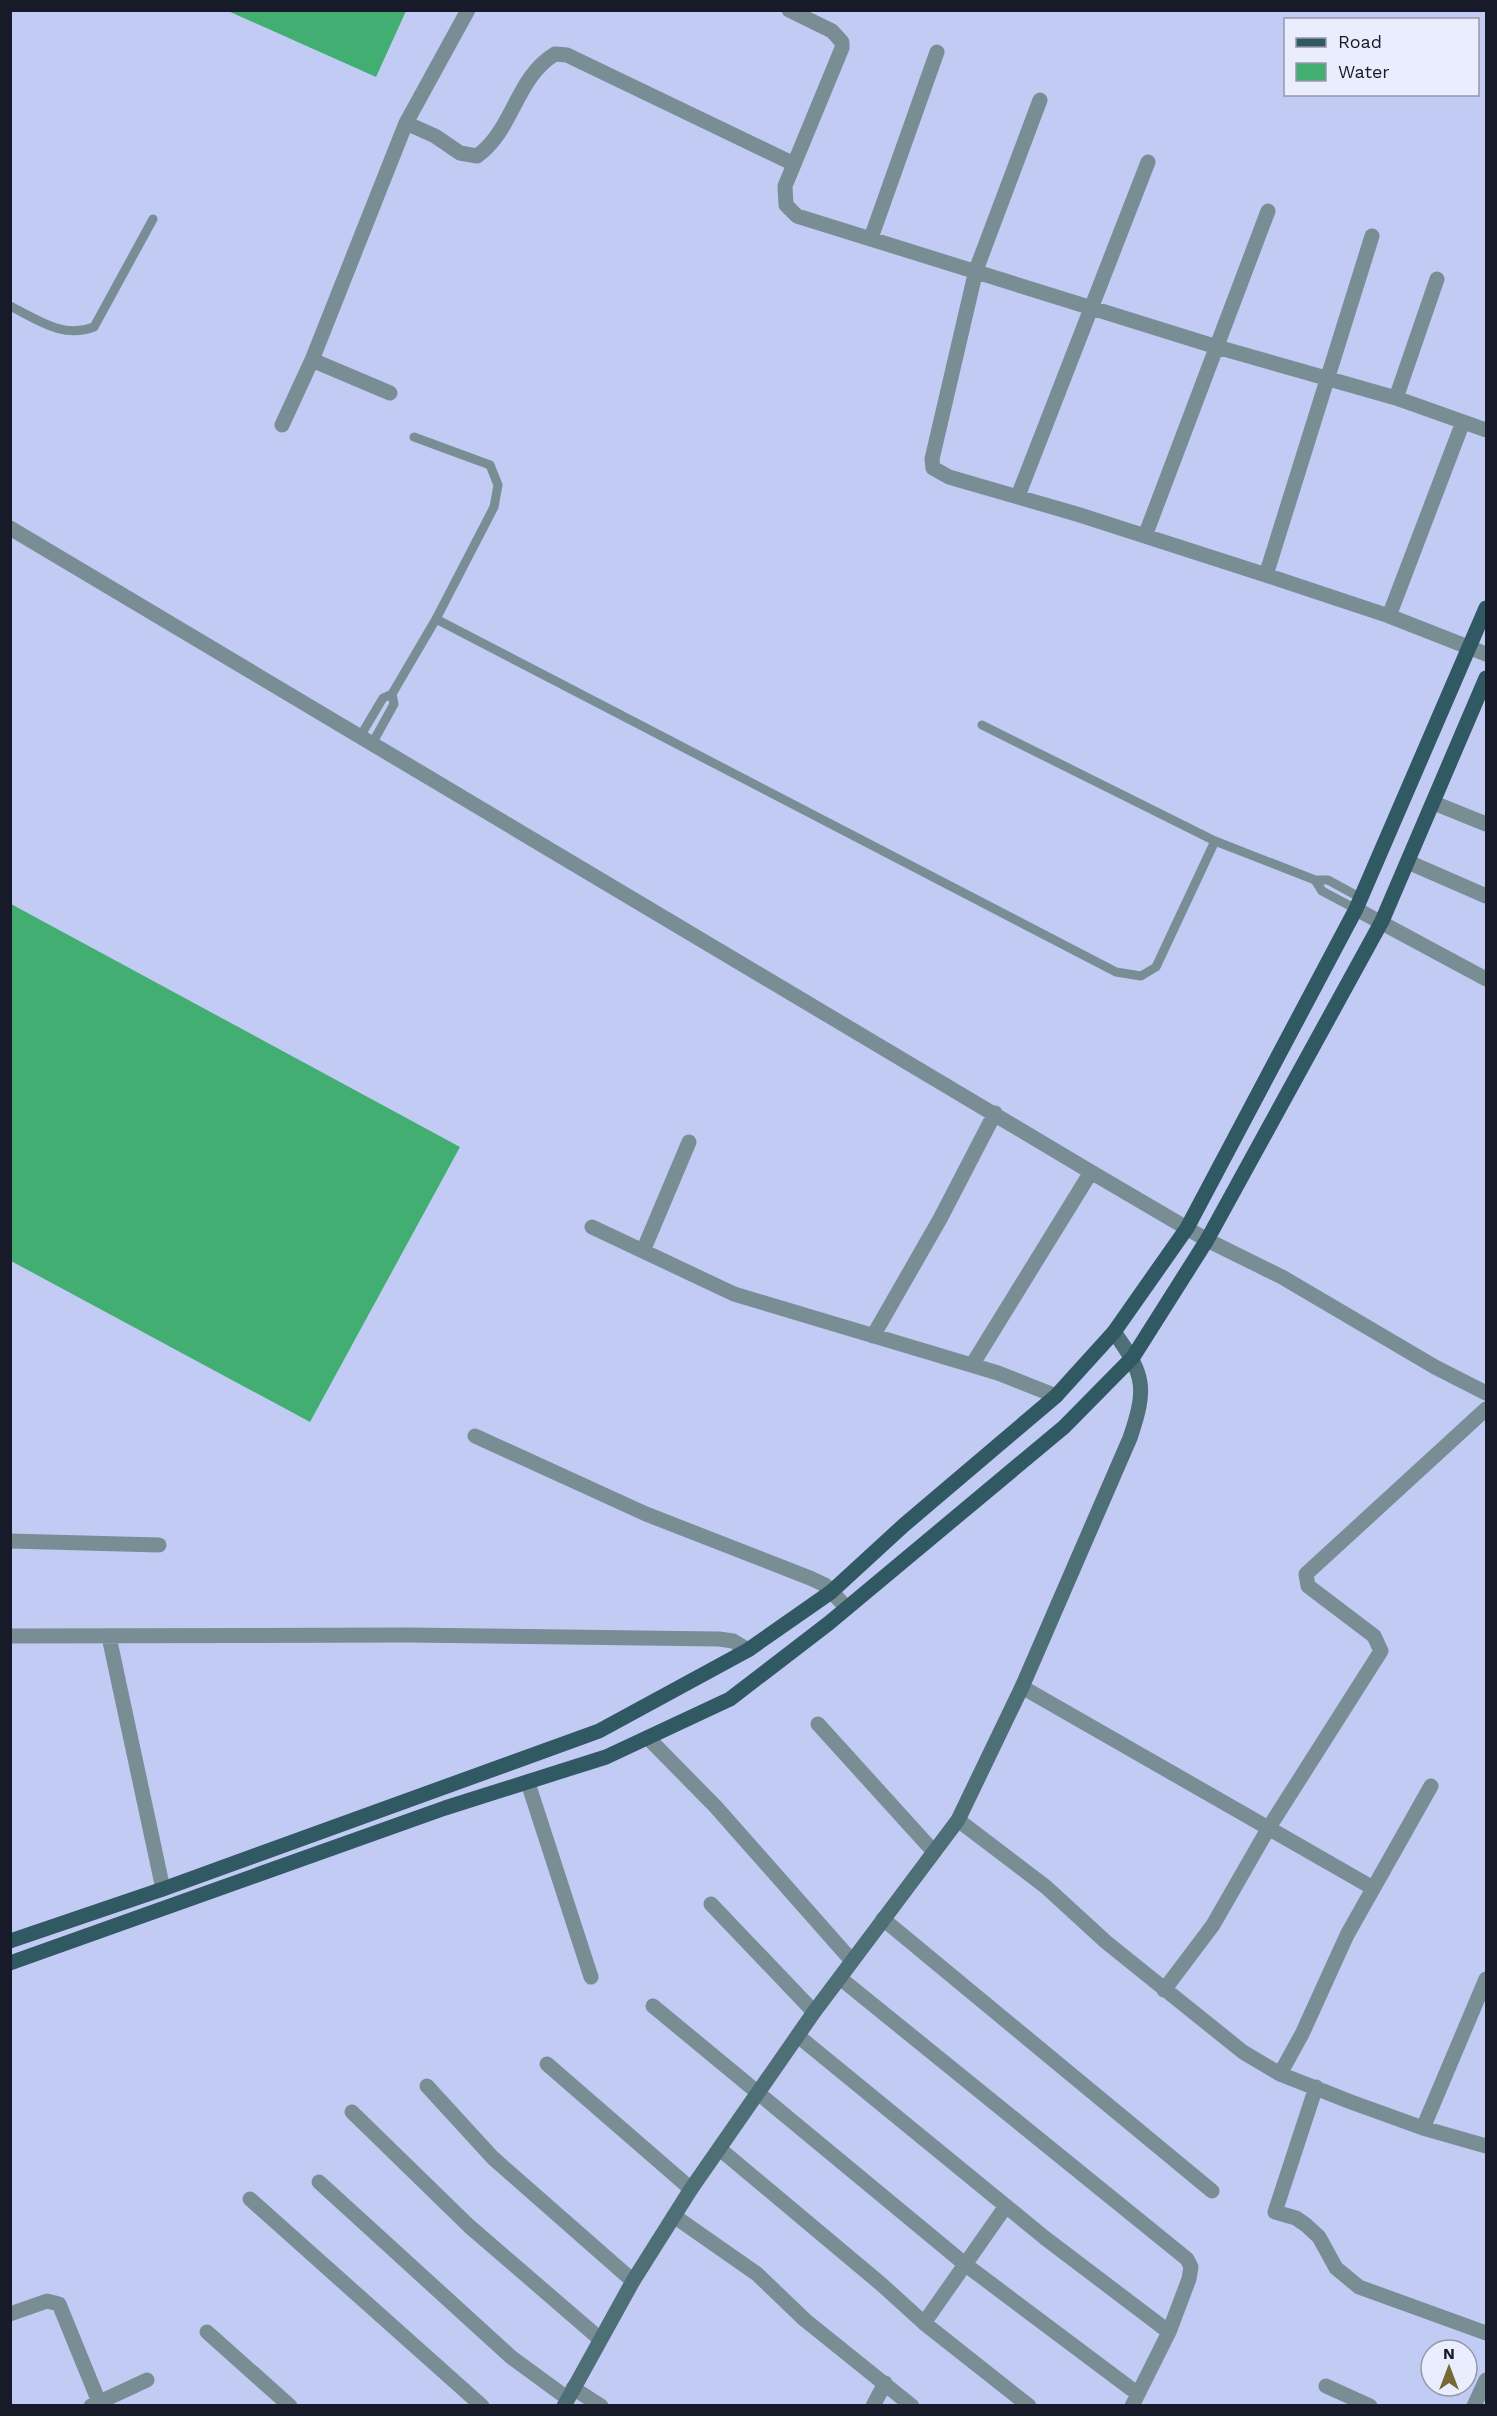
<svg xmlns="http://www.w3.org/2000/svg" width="1497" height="2416" viewBox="0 0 1497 2416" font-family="'Work Sans',sans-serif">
	<rect width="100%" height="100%" fill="#c2cbf4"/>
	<path fill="#43ae72" d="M228,11H406L376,77Z
		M11,904L460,1147L310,1422L11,1261Z"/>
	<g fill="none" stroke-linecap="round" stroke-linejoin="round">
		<path stroke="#798e94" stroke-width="9" d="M10,306C38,320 63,339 94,327L153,219
			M436,619L1116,972L1141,976L1156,967L1215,841
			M982,725L1215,841L1315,880H1328L1361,898
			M361,735L383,698L392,694
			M373,742L394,704L392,694L436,619L494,507L498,485L490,465L414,437
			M1315,880L1322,891L1356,909"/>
		<path stroke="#798e94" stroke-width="15" d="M789,10L832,31L842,42V48L785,186L786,205L797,216L1217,347L1396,398L1486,430
			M1040,100L976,270L932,459L933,468L949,477L1080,515L1266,575L1389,616L1486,654
			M406,123L468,10
			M871,238L937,52
			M312,360L390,393
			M1396,398L1437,279
			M282,425L312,360L406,123L435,136L460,153L477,156C513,131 516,77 555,54L567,55L794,164
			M1018,496L1148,162
			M10,528L1091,1172L1207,1240L1282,1277L1435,1367L1486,1393
			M1145,536L1268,211
			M1266,575L1372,236
			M1389,616L1463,422
			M1434,803L1486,824
			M1408,862L1486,896
			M1356,909L1486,979
			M592,1227L734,1294L998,1373L1056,1396
			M643,1251L689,1142
			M873,1336L940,1219L995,1113
			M972,1365L1091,1172
			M475,1436L646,1514L810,1578L825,1585L847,1608
			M10,1541L159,1545
			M10,1636L407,1635L719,1639L733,1641L748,1650
			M109,1637L163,1889
			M1022,1687L1373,1888
			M818,1724L934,1852
			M648,1738L715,1806L852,1961
			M528,1783L591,1977
			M958,1820L1046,1887L1106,1942L1243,2052L1280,2074L1351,2102L1423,2128L1486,2146
			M711,1904L814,2012
			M883,1919L1212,2191
			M840,1978L1187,2259L1191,2267L1189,2279L1169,2332L1132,2406
			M1164,1990L1213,1925L1268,1829L1381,1651L1374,1636L1308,1586L1306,1574L1486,1409
			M653,2006L966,2265L1138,2394
			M798,2036L1045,2238L1169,2332
			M547,2064L691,2189
			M1280,2074L1302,2034L1347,1935L1431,1786
			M427,2086L493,2158L633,2281
			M1316,2087L1275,2212L1296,2218L1306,2225L1319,2237L1336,2268L1359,2287L1486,2333
			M352,2112L469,2226L600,2339
			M1423,2128L1486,1979
			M721,2150L881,2284L924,2323L1029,2406
			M319,2182L511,2357L567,2398
			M250,2199L482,2406
			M674,2216L757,2274L805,2320L912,2406
			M10,2314L47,2301L59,2304L99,2402
			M924,2323L1006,2206
			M207,2332L290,2406
			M1326,2386L1370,2406
			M573,2388L601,2406
			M91,2406L147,2380
			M873,2406L885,2383
			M1474,2406L1486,2380"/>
		<path stroke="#4f6f77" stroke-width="15" d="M564,2406L633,2281L691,2189L814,2012L958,1820L1022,1687L1130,1438C1147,1388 1145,1375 1114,1332"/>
		<path stroke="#305963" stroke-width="15" d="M10,1941L163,1889L599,1731L748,1650L831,1592L904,1525L1056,1396L1114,1332L1187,1228L1356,909L1486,608
			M10,1963L445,1808L606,1757L730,1699L829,1623L1064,1427L1133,1357L1207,1240L1382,921L1486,678"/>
	</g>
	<rect width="1497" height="2416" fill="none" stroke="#171a28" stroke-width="24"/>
	<rect x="1284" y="18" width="195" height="78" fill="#e9edfe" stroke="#9599a8" stroke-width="1.5"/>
	<rect x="1296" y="38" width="30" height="9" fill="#305963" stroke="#9599a8" stroke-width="1.5"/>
	<text x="1338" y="48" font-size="18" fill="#171a28">Road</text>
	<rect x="1296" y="63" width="30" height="18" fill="#43ae72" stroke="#9599a8" stroke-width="1.5"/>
	<text x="1338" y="78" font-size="18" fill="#171a28">Water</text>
	<g transform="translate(1449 2368)"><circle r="28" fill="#e9edfe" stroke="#9599a8" stroke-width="1.5"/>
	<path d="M0-4.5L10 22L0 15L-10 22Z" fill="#766936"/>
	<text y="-9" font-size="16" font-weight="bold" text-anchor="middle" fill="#171a28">N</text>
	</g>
</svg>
